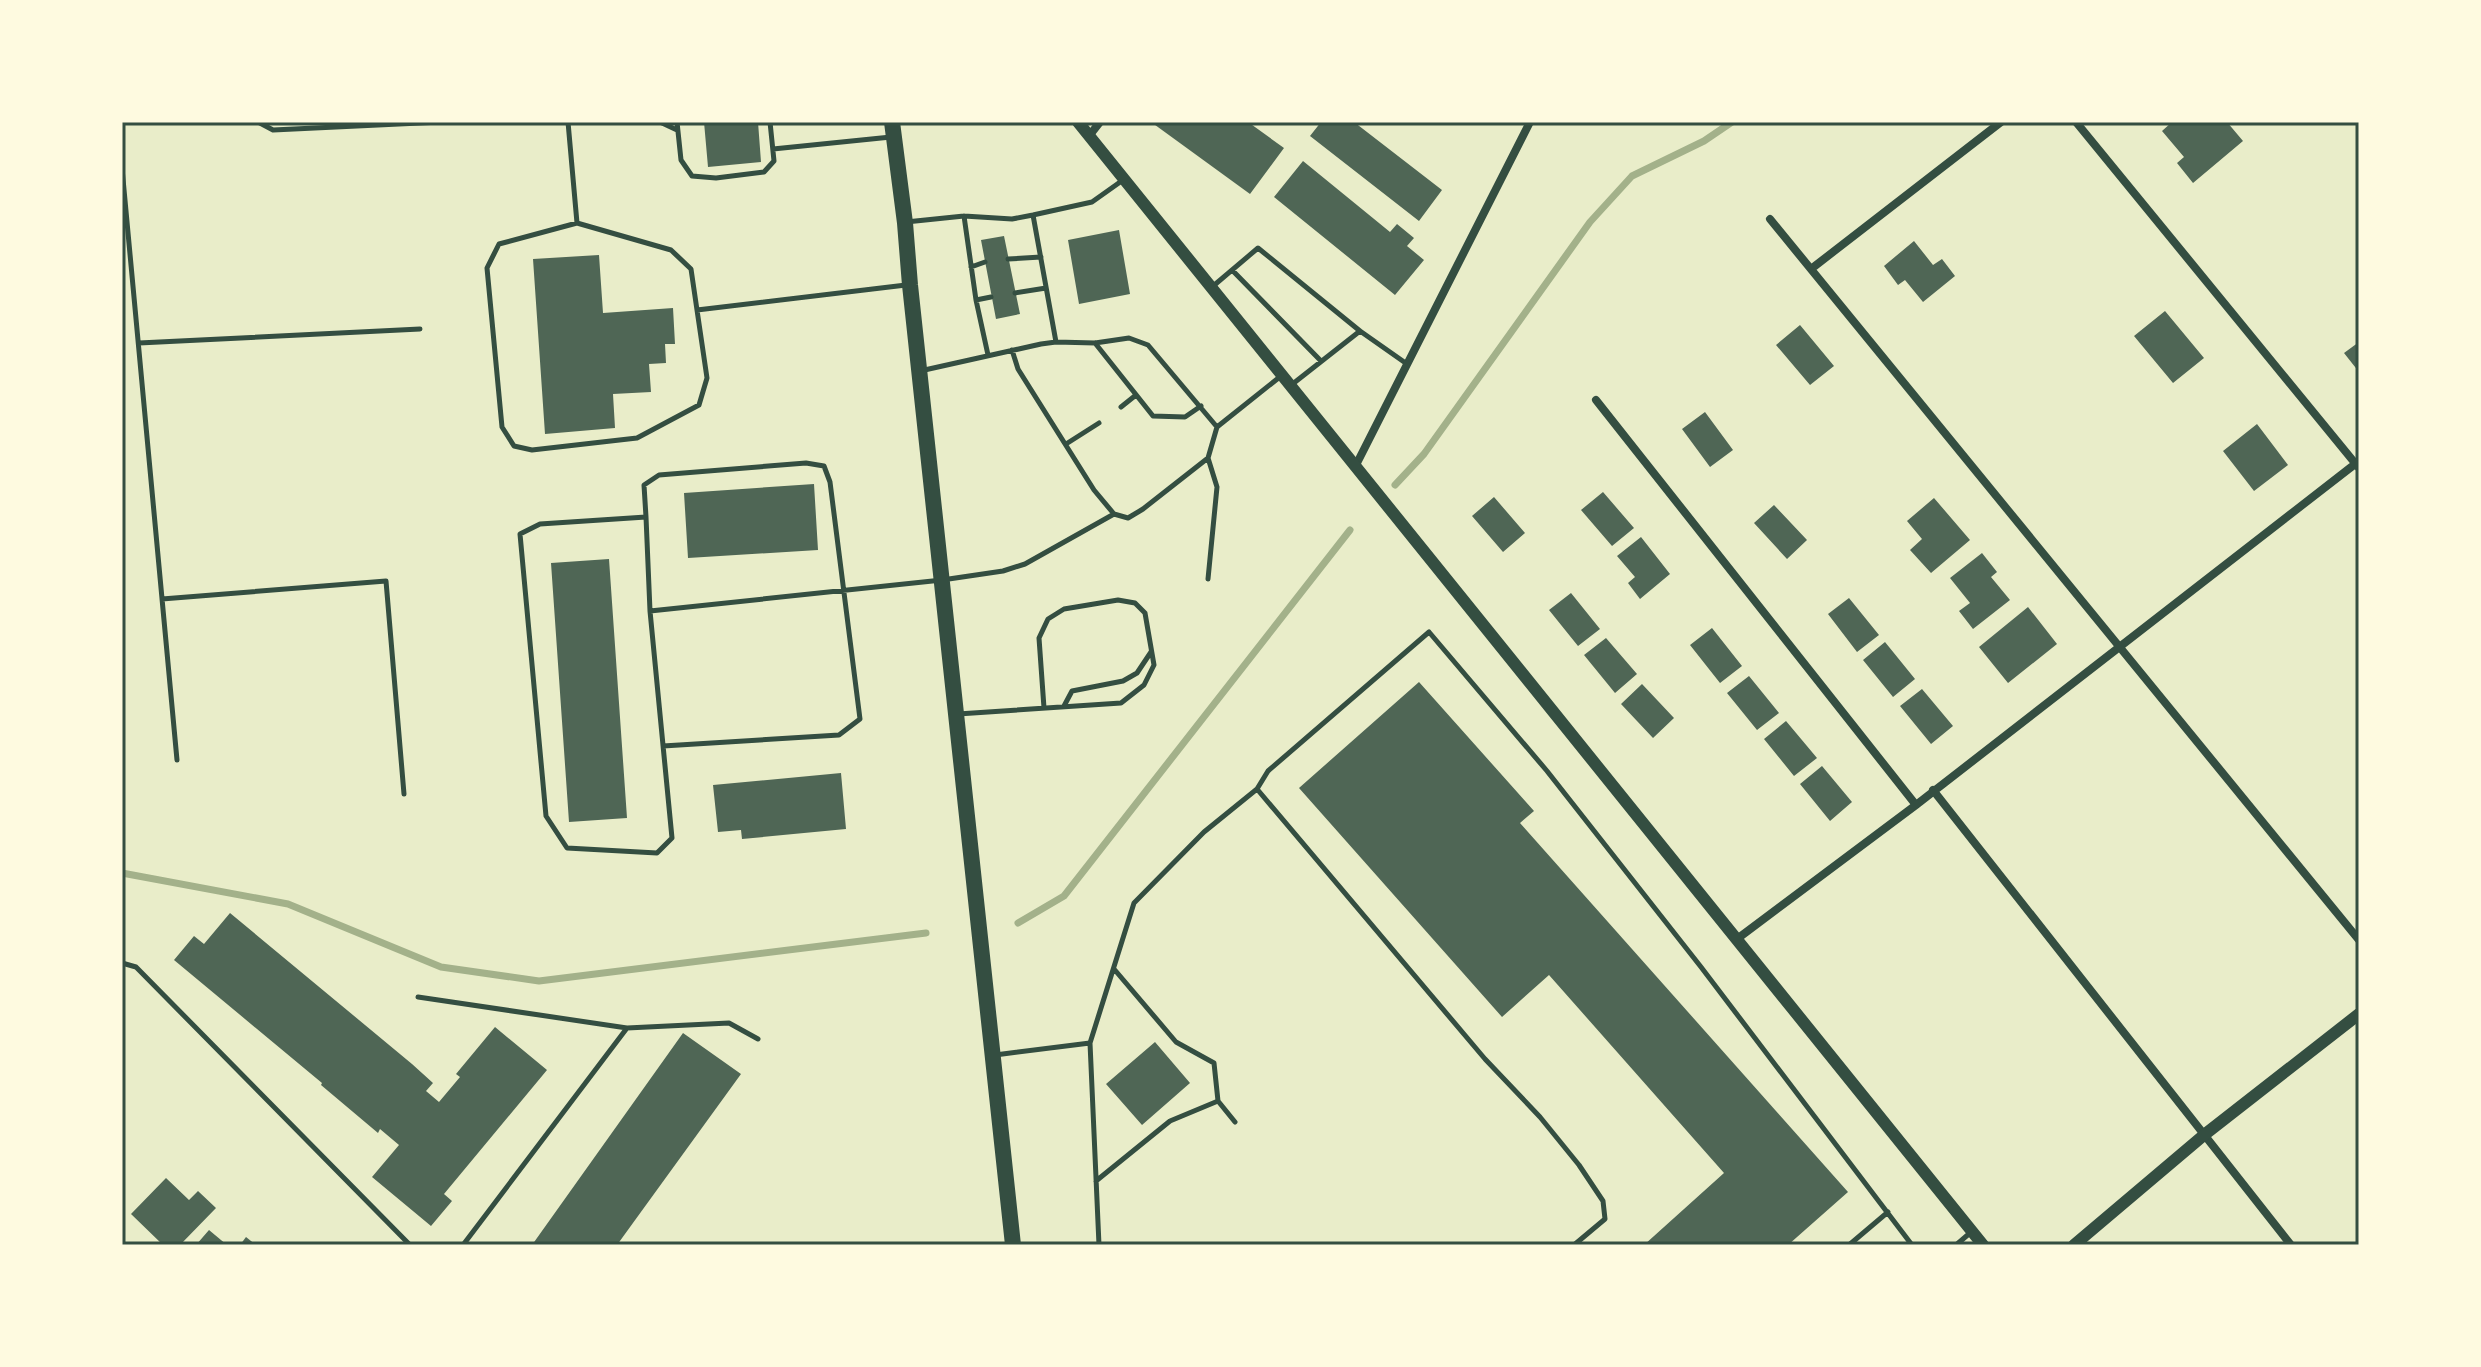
<svg xmlns="http://www.w3.org/2000/svg" width="2481" height="1367" viewBox="0 0 2481 1367" font-family="Signika,sans-serif">
	<rect width="100%" height="100%" fill="#e9edc9"/>
	<g fill="none" stroke-linecap="round" stroke-linejoin="round">
		<path stroke="#a3b18a" stroke-width="7" d="M1395,485L1424,454L1590,222L1632,176L1704,141L1732,122
			M122,873L288,904L441,967L539,981L926,933
			M1018,923L1064,896L1350,530"/>
	</g>
	<path fill="#4f6655" d="M704,122H758L761,162L708,167Z
		M1151,122H1248L1284,148L1250,194Z
		M1321,122H1354L1442,190L1419,221L1310,136Z
		M2172,122H2199L2202,125L2206,122H2227L2243,141L2193,183L2177,163L2184,157L2162,131Z
		M1303,161L1390,232L1397,224L1414,238L1407,246L1424,260L1395,295L1274,197Z
		M1119,230L1130,294L1079,304L1068,240Z
		M1004,236L1020,314L996,319L981,240Z
		M1914,241L1933,265L1942,259L1955,276L1923,302L1905,280L1898,285L1884,266Z
		M599,255L603,313L673,308L675,344H665L666,363L649,364L651,392L613,394L615,428L545,434L533,259Z
		M2165,311L2204,358L2173,383L2134,336Z
		M1800,325L1834,366L1810,385L1776,345Z
		M2359,342V372L2344,353Z
		M1705,412L1733,450L1710,467L1682,429Z
		M2257,424L2288,465L2254,491L2223,451Z
		M814,484L818,550L688,558L684,493Z
		M1603,492L1634,528L1612,546L1581,510Z
		M1494,497L1525,533L1503,552L1472,516Z
		M1934,498L1970,540L1931,573L1910,550L1922,539L1907,521Z
		M1774,505L1807,540L1787,559L1754,523Z
		M1641,537L1670,574L1640,599L1628,583L1635,577L1617,556Z
		M1982,553L1997,572L1991,577L2010,600L1973,629L1959,611L1970,603L1950,578Z
		M609,559L627,818L569,822L551,563Z
		M1571,593L1600,629L1578,646L1549,610Z
		M1849,598L1879,635L1857,652L1828,614Z
		M2028,607L2057,644L2008,683L1979,647Z
		M1712,628L1742,666L1720,683L1690,645Z
		M1606,638L1637,674L1615,693L1584,655Z
		M1885,642L1915,679L1893,697L1863,660Z
		M1749,676L1779,713L1757,730L1727,693Z
		M1419,682L1534,811L1520,823L1848,1192L1788,1245H1644L1724,1173L1549,975L1502,1017L1299,788Z
		M1642,684L1674,718L1653,738L1621,704Z
		M1922,689L1953,726L1931,744L1900,706Z
		M1786,721L1817,758L1794,776L1764,739Z
		M1822,766L1852,802L1830,821L1800,784Z
		M841,773L846,829L742,839L741,830L718,832L713,785Z
		M230,913L412,1064L433,1083L426,1091L439,1102L460,1077L456,1074L495,1027L547,1070L444,1194L452,1201L431,1226L372,1177L399,1145L380,1129L378,1133L321,1085L322,1083L174,960L194,936L204,944Z
		M683,1033L741,1074L617,1245H532Z
		M1155,1042L1190,1083L1142,1125L1106,1084Z
		M166,1178L189,1200L198,1191L216,1208L180,1245H163L131,1214Z
		M209,1230L227,1245H196Z
		M246,1237L256,1245H240Z"/>
	<g fill="none" stroke-linecap="round" stroke-linejoin="round">
		<path stroke="#344e41" stroke-width="5" d="M258,122L273,130L441,122
			M568,122L577,223L671,250L691,269L697,310L906,285
			M660,122L677,130
			M677,122L681,160L692,176L716,178L764,172L774,161L770,122
			M773,149L891,137
			M122,168L177,760
			M1033,215L1056,342
			M964,216L976,300L988,355
			M906,222L964,216L1012,219L1033,215L1092,202L1123,180
			M577,223L499,244L487,268L502,427L514,446L532,450L637,438L699,405L707,378L697,310
			M1008,259L1041,257
			M971,267L985,262
			M1232,270L1321,361
			M1212,287L1258,248L1360,331
			M1015,293L1046,288
			M976,300L991,297
			M139,343L420,329
			M1095,343L1153,416L1185,417L1201,406
			M1012,350L1018,369L1094,490L1114,514L1128,518L1143,509L1208,458L1217,427
			M920,371L1041,344L1056,342L1095,343L1129,338L1148,345L1217,427L1281,376
			M1290,386L1360,331L1407,364
			M1121,407L1136,395
			M1066,444L1099,423
			M646,517L644,485L659,475L806,463L824,466L830,482L860,719L839,735L663,746
			M1208,579L1217,487L1208,458
			M162,599L386,581L404,794
			M650,611L646,517L540,524L520,534L546,816L567,848L657,853L672,838L650,611L942,580L1003,571L1025,564L1114,514
			M1064,706L1072,691L1123,681L1137,673L1151,652
			M958,714L1121,703L1144,685L1154,665L1145,613L1135,603L1118,600L1064,609L1048,619L1039,638L1044,708
			M122,963L136,967L410,1245
			M418,997L627,1028
			M1090,1043L1099,1245
			M995,1055L1090,1043L1134,903L1204,832L1257,789
			M1218,1101L1235,1122
			M1096,1181L1170,1121L1218,1101L1214,1063L1176,1042L1114,969
			M463,1245L627,1028L729,1023L758,1039
			M1574,1245L1605,1219L1603,1201L1579,1165L1540,1117L1485,1059L1257,789L1268,771L1429,632L1547,771L1701,967L1912,1245
			M1849,1245L1888,1212
			M1956,1245L1970,1233"/>
		<path stroke="#344e41" stroke-width="8" d="M2076,122L2359,468
			M1089,136L1100,122
			M1770,219L2359,940
			M1811,269L2001,122
			M1596,400L1916,805
			M1355,467L1530,122
			M1933,790L2291,1245
			M1737,939L1916,805L2359,461"/>
		<path stroke="#344e41" stroke-width="12" d="M1078,122L1983,1245
			M2074,1245L2204,1135L2359,1014"/>
		<path stroke="#344e41" stroke-width="16" d="M892,122L905,223L910,285L1013,1245"/>
	</g>
	<rect width="2481" height="1367" fill="none" stroke="#fefae0" stroke-width="248"/>
	<rect x="124" y="124" width="2233" height="1119" fill="none" stroke="#344e41" stroke-width="3"/>
</svg>
